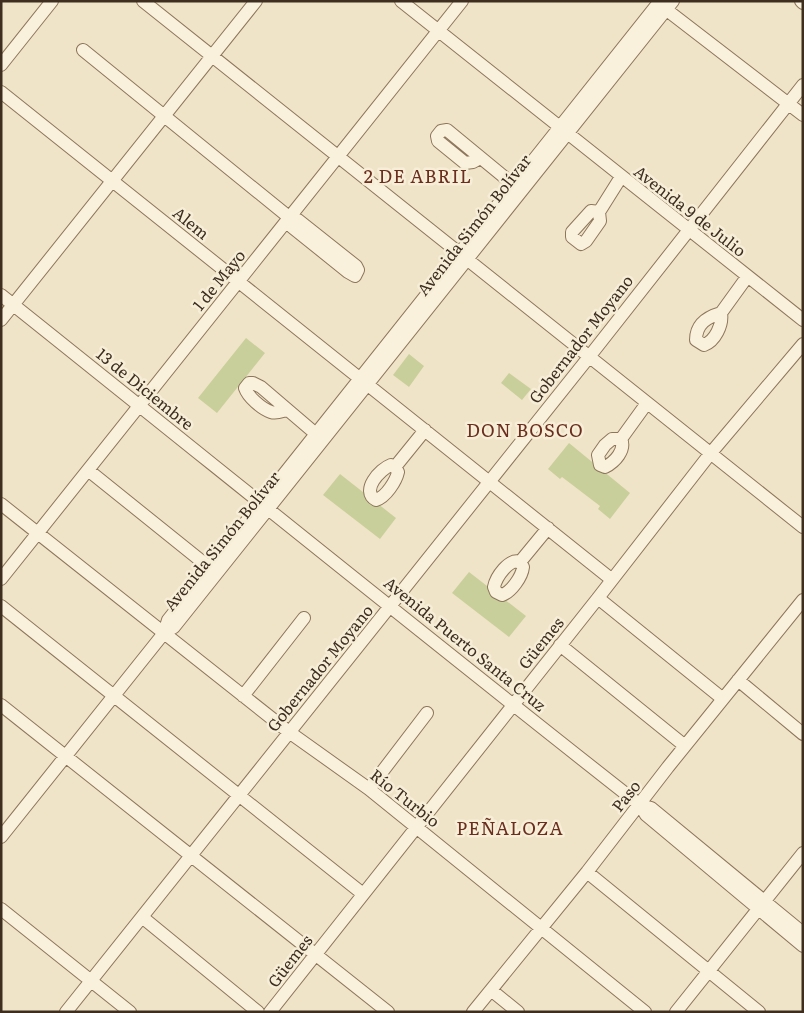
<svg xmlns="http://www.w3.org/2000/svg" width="804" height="1013" viewBox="0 0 804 1013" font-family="Literata,serif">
	<rect width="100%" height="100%" fill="#f0e4c8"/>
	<path fill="#c9cf9b" d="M246,338L265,353L217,413L198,398Z
		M409,354L424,366L409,387L393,375Z
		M509,373L531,389L522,400L501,383Z
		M569,443L630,493L610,519L598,509L600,506L562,477L560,479L548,469Z
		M340,474L396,518L380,539L323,495Z
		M469,572L526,616L509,637L452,593Z"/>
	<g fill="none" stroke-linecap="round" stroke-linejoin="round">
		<g stroke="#8d765c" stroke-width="14">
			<path id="minor" d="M143,1L803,527
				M401,1L803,320
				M801,1L803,3
				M659,4L803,115
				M83,50L290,218L298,220L356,266L358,270L355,276L348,272L292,227L290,218
				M1,65L52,1
				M1,92L611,579
				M480,158L473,162L465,163L438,141L437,136L441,131L447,130L514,185
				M599,212L600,221L586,241L581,244L572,237V232L591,211L599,212L621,177
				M1,295C214,465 426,637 640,805L651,808L803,933
				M721,313C723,325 715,341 704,345L696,340C696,324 707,317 721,313L747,277
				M1,320L256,1
				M287,410C282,411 277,414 271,412C262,409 248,397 245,388L249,383H253L261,387L316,434
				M621,439C626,450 615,462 605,467L600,465L598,455L605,445L612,439H621L647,403
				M395,467L398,472C396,481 386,497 376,500C360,491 380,469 391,465L395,467L425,430
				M88,470L210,568
				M1,504L289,732L369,789L645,1012
				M520,562L523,567C522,577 511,592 502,595L496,592L494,587C496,577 509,558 520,562L548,528
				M1,579L462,1
				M598,598L723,699
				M1,606L363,894
				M164,633L168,620L660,1
				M560,645L685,746
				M738,680L803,734
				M243,696L304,618
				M1,705L388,1012
				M369,789L427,713
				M640,805L646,815L803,946
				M1,837L164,633L174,627L673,1
				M587,872L759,1012
				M1,909L130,1012
				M142,917L258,1012
				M491,990L518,1012
				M66,1012L589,357L803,85
				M270,1012L598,598L710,454L803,344
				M473,1012L587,872L668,767L803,600
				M676,1012L803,853"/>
		</g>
		<use href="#minor" stroke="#faf1dc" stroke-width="12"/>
	</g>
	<g text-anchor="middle" stroke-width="5" stroke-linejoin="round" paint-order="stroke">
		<g font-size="16" fill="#3d2e20" stroke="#f7eed8">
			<text transform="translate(690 211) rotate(38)" y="6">Avenida 9 de Julio</text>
			<text transform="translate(191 223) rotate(39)" y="6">Alem</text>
			<text transform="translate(474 225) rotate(-52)" y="6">Avenida Simón Bolívar</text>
			<text transform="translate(219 280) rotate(-51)" y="6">1 de Mayo</text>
			<text transform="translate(581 339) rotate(-52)" y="6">Gobernador Moyano</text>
			<text transform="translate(145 389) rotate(39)" y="6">13 de Diciembre</text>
			<text transform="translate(222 541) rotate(-51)" y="6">Avenida Simón Bolívar</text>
			<text transform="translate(541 643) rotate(-51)" y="6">Güemes</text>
			<text transform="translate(465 644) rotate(39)" y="6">Avenida Puerto Santa Cruz</text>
			<text transform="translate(320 668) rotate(-51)" y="6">Gobernador Moyano</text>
			<text transform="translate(626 796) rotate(-52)" y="6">Paso</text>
			<text transform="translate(405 798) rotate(38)" y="6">Río Turbio</text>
			<text transform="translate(290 961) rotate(-52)" y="6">Güemes</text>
		</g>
		<g font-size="18" letter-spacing="1" fill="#6b2e1e" stroke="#f7eed8">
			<text x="418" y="183">2 DE ABRIL</text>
			<text x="525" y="437">DON BOSCO</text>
			<text x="510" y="835">PEÑALOZA</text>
		</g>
	</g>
	<rect width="804" height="1013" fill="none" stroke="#3d2e20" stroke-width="5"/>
</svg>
